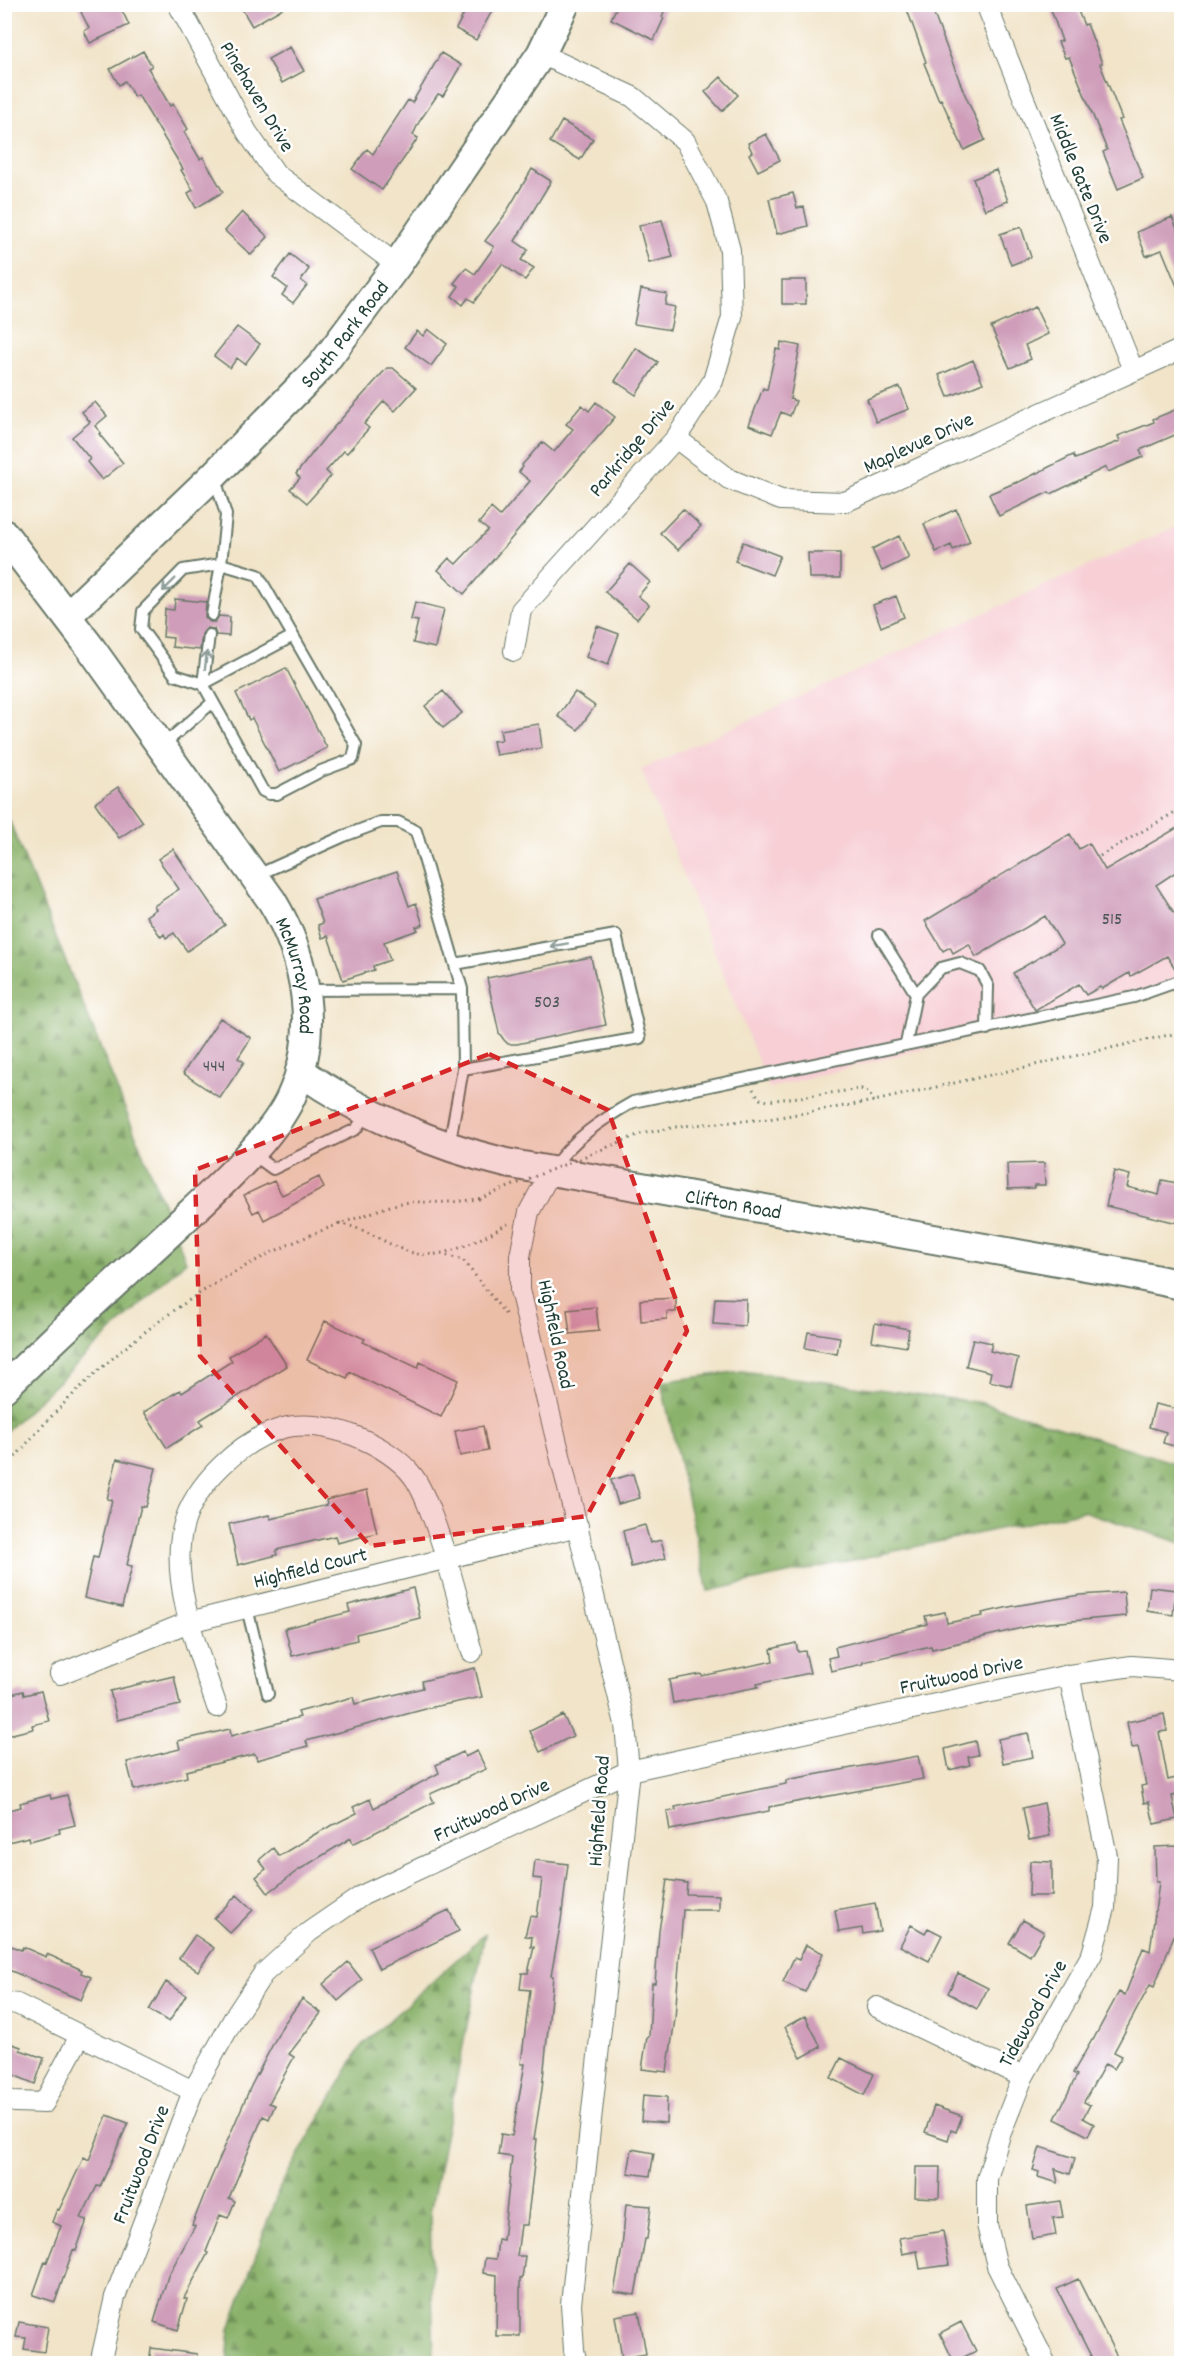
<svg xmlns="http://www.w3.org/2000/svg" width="1186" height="2368" viewBox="0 0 1186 2368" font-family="Dekko,sans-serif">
	<defs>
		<pattern id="forest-firs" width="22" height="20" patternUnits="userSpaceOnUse" patternTransform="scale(1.5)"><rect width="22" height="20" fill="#8ab26a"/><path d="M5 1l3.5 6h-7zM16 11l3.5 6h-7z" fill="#709258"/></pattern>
	</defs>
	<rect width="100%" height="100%" fill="#fff"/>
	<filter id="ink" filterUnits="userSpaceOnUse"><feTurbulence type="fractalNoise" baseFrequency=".0167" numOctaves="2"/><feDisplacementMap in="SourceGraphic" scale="12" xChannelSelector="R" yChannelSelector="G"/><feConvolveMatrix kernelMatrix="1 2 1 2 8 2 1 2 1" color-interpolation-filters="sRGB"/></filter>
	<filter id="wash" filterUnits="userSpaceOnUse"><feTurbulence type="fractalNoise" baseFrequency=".008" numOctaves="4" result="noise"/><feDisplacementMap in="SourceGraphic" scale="24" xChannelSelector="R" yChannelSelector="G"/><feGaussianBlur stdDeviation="1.35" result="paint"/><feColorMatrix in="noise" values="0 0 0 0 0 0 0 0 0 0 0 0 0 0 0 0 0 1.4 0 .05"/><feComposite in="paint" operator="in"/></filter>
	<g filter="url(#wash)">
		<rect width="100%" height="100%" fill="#f1e4c9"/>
		<path fill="#f7cfd5" d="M1181,524V984L769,1088L641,769Z"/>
		<path fill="url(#forest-firs)" stroke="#54784f" stroke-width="1.5" d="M9,820L186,1261L5,1432L4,821Z
			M742,1371L983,1403L1181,1465V1543L1083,1511L708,1591L661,1382Z
			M485,1934L430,2213L434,2363H227L230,2329L279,2189L361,2046Z"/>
		<g id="blocks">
			<path fill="#cf9db9" d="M77,4H119L129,25L90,43L84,31L89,28Z
				M239,4H290L252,26Z
				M469,4H481L492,11L476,40L456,29Z
				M618,4H667L662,17L664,18L654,40L611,19Z
				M905,4H930L963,90L985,140L964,150L941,99L939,100L924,63L926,62Z
				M1049,4H1075L1084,25L1087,24L1102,63L1100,64L1122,119L1119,120L1143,178L1118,189L1103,152L1107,150L1069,57L1065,58L1058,42L1062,41Z
				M290,47L304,71L282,83L268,59Z
				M143,51L152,66L148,68L170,106L173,104L188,129L184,132L200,159L203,157L223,192L196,208L188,193L193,190L181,170L183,169L138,95L134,97L125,81L119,85L110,69Z
				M441,53L461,65L443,96L438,94L419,122L413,135L418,138L382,190L352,169L367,149L373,154L408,100L412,103Z
				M721,77L738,95L722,111L705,92Z
				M562,121L593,139L580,160L550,142Z
				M766,134L780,160L758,171L749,154L752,152L748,143Z
				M532,169L551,181L515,241L528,250L521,260L534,268L525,280L502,264L474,302L468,298L463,305L452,296L459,286L454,283L466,268L475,274L494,247L485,241L504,216Z
				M996,170L1008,201L985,210L973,179Z
				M793,193L797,208L804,207L808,226L777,234L769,199Z
				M242,212L268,237L251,255L225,231Z
				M1172,217L1182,240L1181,296L1162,250L1146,256L1137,232Z
				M662,220L673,257L649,263L639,226Z
				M1021,227L1031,257L1011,265L1000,234Z
				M290,254L309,269L301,280L307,285L293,303L282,295L287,288L273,277Z
				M782,280H806V304H782Z
				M641,289L667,294L665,305L675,307L670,330L634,324Z
				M1035,307L1048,334L1025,345L1031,359L1010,368L991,327Z
				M237,327L260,344L245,364L237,358L230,368L214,356Z
				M428,329L447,344L431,366L405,347L417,331L423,336Z
				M781,342L800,346L790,399L796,401L790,416L781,412L772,434L749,425L763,388L767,390L776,349L780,350Z
				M636,348L658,362L636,395L615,381Z
				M973,360L983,383L948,397L939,375Z
				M387,368H393L416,388L395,411L384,401L364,424L369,428L347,453L344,451L326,471L331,476L307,503L290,489L300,478L296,474L325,437Z
				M900,387L909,409L876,422L867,399Z
				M95,402L107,416L95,426L101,433L99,434L123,463L102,480L87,462L90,459L72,437L90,422L82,412Z
				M596,402L615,417L464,594L438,570L449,558L456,564L488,530L479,523L491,508L500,516L530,481L519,472L523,467L522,465L542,442L554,452L573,429L566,424L582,405L589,411Z
				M1182,407V432L1140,450L1143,457L1108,472L1106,467L1051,494L1049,492L999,516L989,494L1017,482V483L1073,455L1075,459L1120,441L1118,436L1154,422L1153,419Z
				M683,509L701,526L678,550L660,533Z
				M956,509L970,542L953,550L951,545L936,552L924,524Z
				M899,536L909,558L882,571L872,549Z
				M743,542L780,556L772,575L735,561Z
				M808,553H840V578H809Z
				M630,564L650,582L638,596L649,605L637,619L605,592Z
				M896,596L904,617L881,627L873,605Z
				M175,599L206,602L205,617L210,622H215L219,616L230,617L229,636L216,635L214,629L207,628L202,634L200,650L172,647L173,638L163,637L165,609L174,610Z
				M415,602L444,609L435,648L413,643L418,621L411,620Z
				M597,626L619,634L608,665L586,657Z
				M286,668L327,748L279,772L252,718L249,720L236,693Z
				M443,691L462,713L443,728L425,706Z
				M575,692L595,706L578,730L558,716Z
				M539,724L542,748L496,755L493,741L502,740L500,730Z
				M118,787L143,822L119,838L95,803Z
				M1182,825V868L1156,885L1182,925V973H1178L1167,956L1131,976L1129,973L1102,989L1100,987L1086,995L1079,984L1035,1010L1013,973L1062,944L1045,916L976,957L969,944L953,953L950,947L943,951L925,921L1070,834L1079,849L1089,843L1105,870Z
				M173,849L225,925L187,951L174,933L166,938L164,934L161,937L146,916L156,909L154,906L179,889L158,859Z
				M397,871L409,906L416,903L423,925L416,927L418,930L384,942L390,960L373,966L374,970L343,980L328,936L322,938L318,925L323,923L314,899Z
				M591,957L606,1025L517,1044H508L504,1040L499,1033L487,978Z
				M220,1018L251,1038L238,1058L244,1062L220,1098L183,1073Z
				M1044,1163L1045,1185H1034V1188L1008,1189L1007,1164Z
				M1114,1171L1130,1175L1127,1187L1159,1195L1162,1180L1182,1184V1224L1106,1206Z
				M319,1177L324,1188L264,1220L259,1210L253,1213L244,1195L274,1181L282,1195Z
				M676,1298V1312H667V1319L641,1321L640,1300Z
				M715,1298L746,1299L745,1326L713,1324Z
				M596,1307L599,1331L570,1334L567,1310Z
				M325,1321L365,1339L363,1342L418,1368L420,1362L458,1380L441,1417L350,1372L347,1378L307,1360Z
				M875,1323L909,1329L906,1347L872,1341Z
				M808,1332L840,1337L837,1354L805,1348Z
				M266,1333L287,1366L200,1420L203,1425L167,1448L144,1412L180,1390L182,1393L232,1361L229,1356Z
				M973,1339L992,1343L990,1351L1018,1358L1011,1386L989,1381L991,1372L966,1366Z
				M1155,1404L1182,1410V1432L1178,1447L1163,1443L1166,1432L1149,1427Z
				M483,1426L488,1451L460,1456L455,1431Z
				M117,1459L156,1468L146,1507L141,1506L127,1565L132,1566L122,1607L84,1598L93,1557L98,1558L112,1500L107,1499Z
				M633,1474L640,1498L618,1504L611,1480Z
				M367,1490L377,1533L337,1543L335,1536L276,1550L277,1555L238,1565L229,1524L269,1515L270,1519L327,1505L326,1500Z
				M645,1525L650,1543L661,1540L666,1558L631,1567L623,1531Z
				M1150,1587L1176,1590L1173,1615L1147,1611Z
				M413,1588L420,1618L356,1634L357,1640L292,1656L285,1628L350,1612L348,1605Z
				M1124,1592L1126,1616L1039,1624L932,1649L931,1646L863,1662V1664L831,1671L828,1658L837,1656L835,1647L927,1624L925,1616L945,1612L947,1623L983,1616L982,1613L1014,1606L1080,1595Z
				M796,1643L798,1652L805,1651L810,1673L757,1684L758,1687L673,1703L669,1680L701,1674L702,1676L773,1661L771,1649Z
				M475,1668L482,1697L433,1707L306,1741L308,1746L257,1760L255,1754L186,1771L187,1777L134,1790L127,1762L180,1749L178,1741L230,1729L231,1736L300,1717L298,1712L353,1697L355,1704L423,1688L422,1681Z
				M174,1676L180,1705L117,1720L110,1691Z
				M23,1691L24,1695L41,1691L49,1721L32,1725L33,1729L4,1736V1696Z
				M1164,1714L1167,1731L1159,1732L1168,1780L1176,1778L1179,1795L1172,1796L1177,1819L1154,1824L1149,1802L1144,1803L1141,1786L1146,1785L1138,1747L1132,1748L1127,1722Z
				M563,1715L573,1736L540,1752L530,1731Z
				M1028,1733L1033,1757L1003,1763L998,1739Z
				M975,1741L978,1755L968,1757L970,1765L949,1770L945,1749Z
				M477,1751L486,1769L430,1794L434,1802L353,1844L351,1838L297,1871L268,1893L256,1877L266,1869L259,1860L273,1848L279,1856L317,1833L357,1813L353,1807L370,1799L374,1808L439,1773L436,1765L463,1752L465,1757Z
				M918,1756L923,1779L769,1807V1811L670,1830L667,1812L676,1810L675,1807L786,1784V1780Z
				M50,1795L51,1799L67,1795L75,1825L59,1829L60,1833L30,1841L29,1837L4,1843V1811L21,1807L20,1803Z
				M1044,1803L1050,1836L1029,1840L1023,1808Z
				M1178,1846L1180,1900L1175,1933L1154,1987L1150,1985L1114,2052L1122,2056L1114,2069L1105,2064L1084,2102L1090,2105L1083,2118L1094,2124L1088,2136L1055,2119L1077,2075L1073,2073L1092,2040H1093L1119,1992L1125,1995L1143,1948L1150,1951L1159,1882H1156L1155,1847Z
				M535,1860L568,1864L561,1921L551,1976H553L548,2029L542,2089L534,2139H537L527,2225H521L517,2256H525L522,2279H520V2336H496L497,2275L483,2273L485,2258L496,2259L498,2239L503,2240L512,2157L498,2155L501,2134L512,2136L525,2064H521L530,1990L520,1989L522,1973H528L534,1947H531L532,1937L525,1936L530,1916L537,1917L542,1879L533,1878Z
				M1030,1861L1052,1862V1896H1029Z
				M667,1880L687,1883L686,1894L719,1895V1910H683L675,2019L667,2072L642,2069L647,2037H649L652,1983H655L659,1931Z
				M237,1895L253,1910L230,1933L214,1918Z
				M875,1903L880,1931L863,1934L862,1928L839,1932L835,1910Z
				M449,1910L459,1931L379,1969L369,1947Z
				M1023,1920L1044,1932L1030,1956L1009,1943Z
				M911,1925L925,1933L928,1928L942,1935L929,1961L900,1946Z
				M195,1935L214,1948L198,1971L179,1958Z
				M9,1945L21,1950L23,1947L46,1957L47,1954L82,1970L81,1973L91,1977L81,2000L4,1968V1956Z
				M806,1945L823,1953L805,1992L783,1982L794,1958L799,1960Z
				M348,1962L362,1980L338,2001L323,1984Z
				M958,1973L988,1988L977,2009L948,1993Z
				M166,1982L186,1995L169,2022L149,2010Z
				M302,1999L321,2013L289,2054L294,2057L269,2103L275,2105L269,2119L263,2116L229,2198L235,2201L228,2218L220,2215L206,2252L208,2253L184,2298L187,2299L178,2330L154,2322L168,2276L195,2226L192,2225L206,2190L251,2086L283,2025Z
				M805,2016L821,2047L801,2058L785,2027Z
				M4,2041L21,2047L20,2050L44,2058L35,2084L4,2071Z
				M841,2058L874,2074L864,2095L831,2078Z
				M643,2095L667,2097L666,2123L641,2121Z
				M934,2106L962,2116L956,2132L951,2130L948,2140L925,2132Z
				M107,2115L128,2123L100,2187L97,2186L81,2218L87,2220L76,2251L73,2250L55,2302L33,2295L45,2261L47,2262L61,2226L52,2222L57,2209L59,2210L84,2157L89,2160Z
				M1040,2147L1075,2158L1070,2174L1055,2169L1058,2183L1038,2177L1039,2172L1033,2170Z
				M632,2149L654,2153L650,2176L628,2173Z
				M916,2167H940L939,2198L915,2197Z
				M1060,2201L1063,2217L1053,2218L1056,2235L1032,2239L1027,2206Z
				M626,2204L651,2206L647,2239H645L635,2295L614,2292L622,2248Z
				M943,2231L949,2265L920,2269L917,2251L902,2254L899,2238Z
				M1078,2279L1117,2357L1106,2364H1095L1057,2289Z
				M639,2312L646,2354L622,2358L615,2316Z
				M19,2322L48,2327L44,2352L24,2349L26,2338L16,2337Z
				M961,2322L976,2351L954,2362L940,2333Z
				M151,2348L197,2354V2364H149Z"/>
		</g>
	</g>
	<g filter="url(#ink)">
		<use href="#blocks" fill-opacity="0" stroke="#687768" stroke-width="1.5"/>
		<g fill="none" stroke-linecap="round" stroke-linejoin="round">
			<g stroke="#687768" stroke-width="14">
				<path id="lane" d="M212,615L221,564L183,570L143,611L141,629L175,675L203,684L293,636
					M209,635L203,684L263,791L269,794H277L321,771L353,759L356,745L258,575L221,564L226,515L215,478
					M163,745L213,702
					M255,876L344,836L381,822H398L416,831L462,989
					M879,935L916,994
					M306,990L462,989L463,1069
					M906,1044L916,994L941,968L960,963L980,971L988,986L987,1029
					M449,1146L463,1069L640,1038L616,935L455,964
					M251,1153L273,1169L356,1129L367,1113
					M552,1169C573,1139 601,1120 633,1102L1134,997L1182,980
					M247,1608L268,1694"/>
			</g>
			<g stroke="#687768" stroke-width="22">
				<path id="street" d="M178,4L247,132L276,174L397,265
					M986,4L1133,370
					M676,438L729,479L781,500L845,502L1182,349
					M514,651L521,610L676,438L713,381L732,317L730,250L717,202L685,141L633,97L541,54
					M551,1171L529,1212L520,1256V1290L625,1724L629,1771L571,2304L574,2350L577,2364
					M60,1674L189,1622L578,1526
					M217,1707C200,1656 169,1581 183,1527C194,1484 241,1440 283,1428C323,1417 388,1443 413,1476C423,1489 428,1506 434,1521C450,1564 460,1608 472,1652
					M4,2002L17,2004L193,2091
					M877,2007L1023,2077
					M4,2098L15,2102L44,2103L80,2036
					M100,2364L115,2297L193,2091L234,2018L263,1974L309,1932L363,1895L629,1771L1069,1675L1132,1666L1182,1670
					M1046,2364L997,2266L987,2225V2179L1000,2135L1023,2077L1092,1954L1105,1908L1107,1856L1069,1675"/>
			</g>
			<g stroke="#687768" stroke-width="32">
				<g id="secondary">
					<path id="s1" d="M4,534L90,647L272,901C307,959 320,1032 291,1097C272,1139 214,1191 180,1223C121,1278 61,1331 4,1388"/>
					<path id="s2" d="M67,616L214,475L322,365L397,265L541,54L565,4"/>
					<path id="s3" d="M300,1071C360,1114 435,1146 506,1163L1125,1273L1182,1285"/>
				</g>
			</g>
			<path stroke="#687768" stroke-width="3" stroke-dasharray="1.5 4.5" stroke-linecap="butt" d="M1100,856L1182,808
				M753,1089L760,1099L768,1101L861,1089L868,1092L874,1101
				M640,1134L681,1126L768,1119L874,1101L1182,1032
				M339,1224C367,1227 387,1246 413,1253C445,1261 482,1238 509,1223
				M441,1254L463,1260L506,1315
				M4,1471C93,1359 217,1264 354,1219C369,1214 386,1206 402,1203C416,1201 432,1203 447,1202C458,1202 468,1200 479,1199"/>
			<use href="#lane" stroke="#fff" stroke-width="10"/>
			<use href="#street" stroke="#fff" stroke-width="20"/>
			<use href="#secondary" stroke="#fff" stroke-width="28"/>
			<path stroke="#687768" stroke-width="3" stroke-dasharray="1.5 4.5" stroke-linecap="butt" d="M479,1199L640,1134"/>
		</g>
		<defs><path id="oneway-shaft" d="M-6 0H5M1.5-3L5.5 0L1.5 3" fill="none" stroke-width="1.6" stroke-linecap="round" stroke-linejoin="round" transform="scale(1.5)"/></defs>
		<g stroke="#8f9e9a">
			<use href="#oneway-shaft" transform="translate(169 585) rotate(135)"/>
			<use href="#oneway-shaft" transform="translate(206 660) rotate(-83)"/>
			<use href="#oneway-shaft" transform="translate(559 945) rotate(170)"/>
		</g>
	</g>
	<path fill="#d62828" fill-opacity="0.2" stroke="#d62828" stroke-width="4.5" stroke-dasharray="12 8" stroke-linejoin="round" d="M489,1054L608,1110L687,1331L587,1516L370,1546L200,1356L195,1170Z"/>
	<g text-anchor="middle" stroke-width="5" stroke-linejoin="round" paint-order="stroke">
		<g font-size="18" fill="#4b5555">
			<text x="1112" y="924">515</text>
			<text x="547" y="1007">503</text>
			<text x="214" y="1071">444</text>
		</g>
		<g font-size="21" fill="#1f3d34" stroke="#fff">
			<text transform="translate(258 96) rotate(59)" y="7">Pinehaven Drive</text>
			<text transform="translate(1082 178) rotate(68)" y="7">Middle Gate Drive</text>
			<text dy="7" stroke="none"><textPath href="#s2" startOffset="396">South Park Road</textPath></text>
			<text transform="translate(918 442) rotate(-25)" y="7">Maplevue Drive</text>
			<text transform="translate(631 447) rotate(-50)" y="7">Parkridge Drive</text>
			<text dy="7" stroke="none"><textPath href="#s1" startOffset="534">McMurray Road</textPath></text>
			<text dy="7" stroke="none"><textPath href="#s3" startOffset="458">Clifton Road</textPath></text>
			<text transform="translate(557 1334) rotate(78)" y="7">Highfield Road</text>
			<text transform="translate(310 1567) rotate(-14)" y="7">Highfield Court</text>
			<text transform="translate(961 1674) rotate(-12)" y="7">Fruitwood Drive</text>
			<text transform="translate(491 1809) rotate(-25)" y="7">Fruitwood Drive</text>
			<text transform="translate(598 1811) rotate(-86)" y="7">Highfield Road</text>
			<text transform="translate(1032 2013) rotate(-61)" y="7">Tidewood Drive</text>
			<text transform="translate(140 2164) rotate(-69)" y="7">Fruitwood Drive</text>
		</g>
	</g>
	<rect width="1186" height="2368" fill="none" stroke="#fff" stroke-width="24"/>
</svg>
